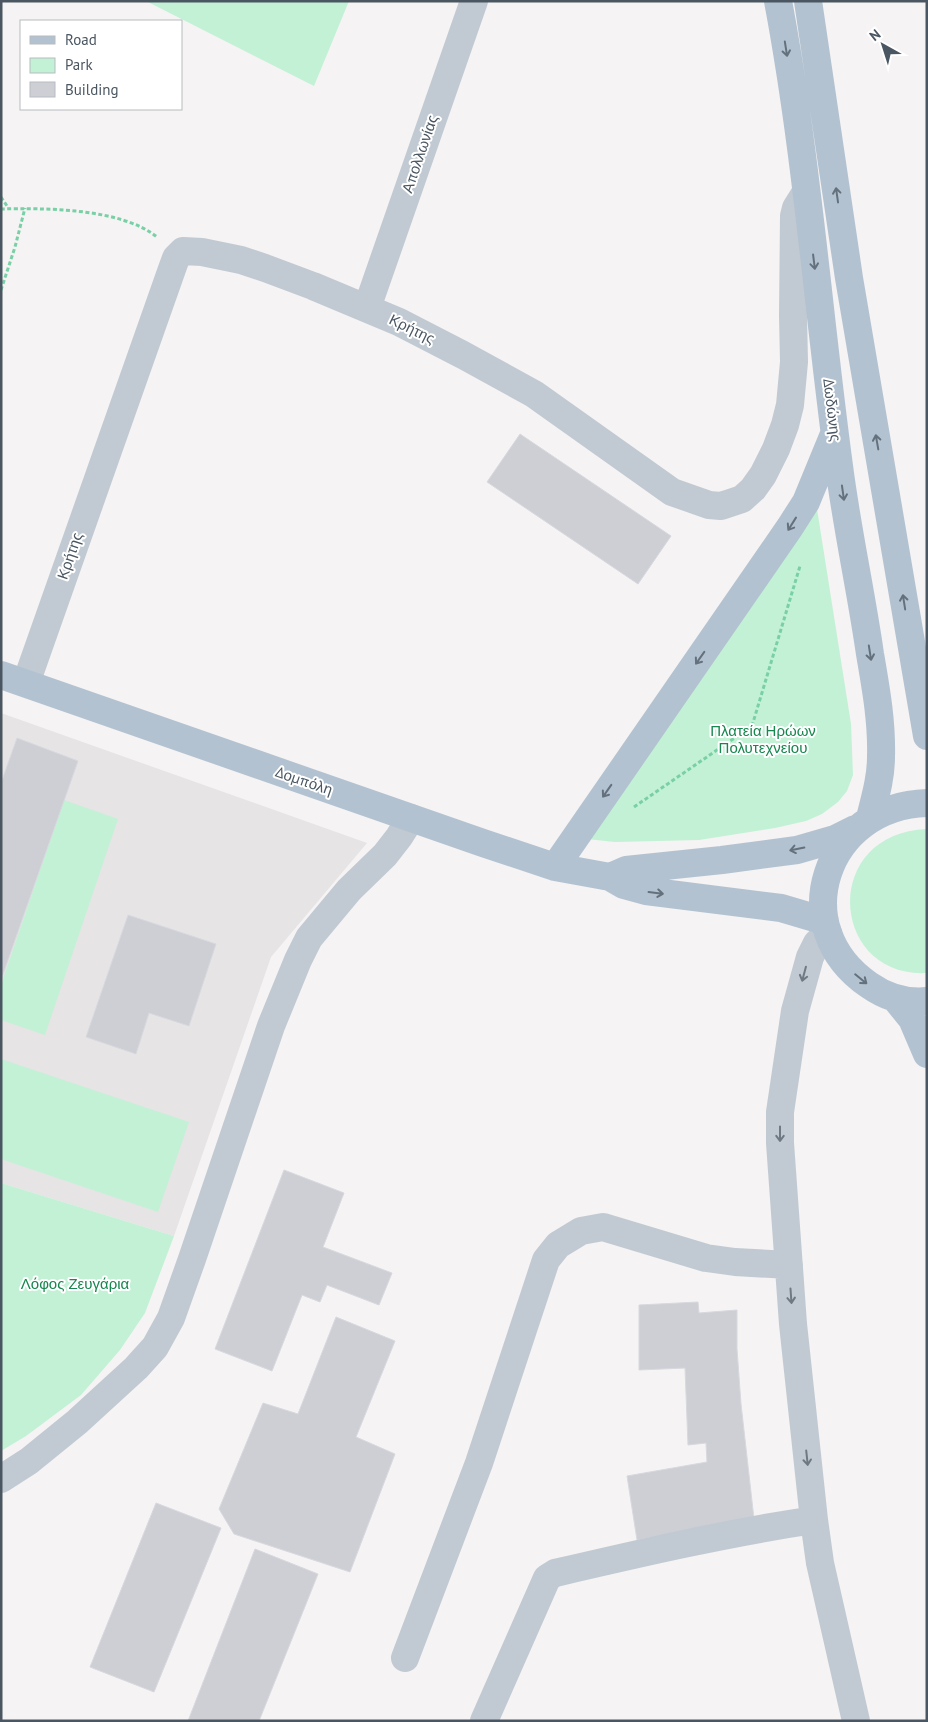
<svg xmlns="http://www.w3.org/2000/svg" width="928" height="1722" viewBox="0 0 928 1722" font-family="'PT Sans',sans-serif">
	<rect width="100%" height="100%" fill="#f5f3f3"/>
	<path fill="#e6e4e5" d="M1,713L367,843L271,957L174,1236L1,1183Z"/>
	<path fill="#c3f1d5" d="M146,1H349L314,86Z
		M817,509L851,724L853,775L847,791L838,802L822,814L806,821L775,828L699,840L615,842L587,839Z
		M64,800L118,819L45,1035L1,1020V985Z
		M927,829V973C829,978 820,833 927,829Z
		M1,1059L189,1122L158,1212L1,1159Z
		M1,1183L174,1236L145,1313L120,1350L81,1395L26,1436L1,1451Z"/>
	<path fill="#cdcfd5" stroke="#d7d9de" d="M520,434L671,536L638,584L487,482Z
		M17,738L78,761L1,980V783Z
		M128,915L216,944L189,1026L149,1013L136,1054L86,1037Z
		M284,1170L344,1193L323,1247L392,1273L379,1305L327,1285L320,1302L302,1295L272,1371L215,1349Z
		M698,1302L699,1313L737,1310V1349L741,1404L754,1519L637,1540L627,1476L707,1462L706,1443L688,1445L685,1368L639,1370V1305Z
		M336,1317L395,1341L356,1437L395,1454L350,1572L234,1534L219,1509L263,1403L298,1414Z
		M156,1503L221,1528L154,1692L90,1667Z
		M255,1549L318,1574L259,1721H188Z"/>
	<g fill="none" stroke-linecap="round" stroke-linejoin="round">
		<path stroke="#7ad0a6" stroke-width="3" stroke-dasharray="4 2.5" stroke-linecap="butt" d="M1,197L9,209
			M1,209C45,208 121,208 157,237
			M1,290L15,247L25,208
			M634,807L752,726L800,566"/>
		<path stroke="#c1cad2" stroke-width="28" d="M367,308L474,1
			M26,683L172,269L176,258L183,251L202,252L241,260L265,268L313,286L399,322L463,355L534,394L672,492L709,505L721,506L742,499L753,489L763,475L776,449L785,425L790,405L794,362L793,316L794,216L796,208L806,192
			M828,933L817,943L810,957L795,1011L780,1112V1143L793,1324L814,1520L820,1563L856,1721
			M1,1479L29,1461L77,1422L136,1368L155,1347L171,1318L192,1259L271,1026L298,960L309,938L349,890L385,855L399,837L411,818
			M405,1658L479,1463L546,1260L558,1245L581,1231L603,1227L706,1258L735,1262L789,1265
			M484,1721L547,1578L555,1573C641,1553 727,1533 814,1520"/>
		<path stroke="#b3c2d1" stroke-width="28" d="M778,1C807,155 818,311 839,466C847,529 861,591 870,654C876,689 882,722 881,757C881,778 875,798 870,818
			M808,1L849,278L927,736
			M1,675L483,843L555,867L610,877L624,885L646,891L781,908L825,921
			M927,803C825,806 784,927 869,985C886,997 906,1003 927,1001
			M555,867L790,527L806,502L834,434
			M610,877L626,870L722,860L797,850L835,839L855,829
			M895,998L912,1019L927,1054"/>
	</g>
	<defs><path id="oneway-shaft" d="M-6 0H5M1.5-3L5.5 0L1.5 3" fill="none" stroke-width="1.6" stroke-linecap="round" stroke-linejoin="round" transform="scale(1.25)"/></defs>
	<g stroke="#64717d">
		<use href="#oneway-shaft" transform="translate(786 49) rotate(81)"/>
		<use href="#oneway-shaft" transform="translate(837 195) rotate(-98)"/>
		<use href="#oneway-shaft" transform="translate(814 262) rotate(83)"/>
		<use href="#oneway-shaft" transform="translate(877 442) rotate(-100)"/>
		<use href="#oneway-shaft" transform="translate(843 493) rotate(82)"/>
		<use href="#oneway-shaft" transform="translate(792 524) rotate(122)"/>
		<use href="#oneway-shaft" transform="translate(904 602) rotate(-99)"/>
		<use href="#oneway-shaft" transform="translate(870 653) rotate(81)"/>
		<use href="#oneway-shaft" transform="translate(700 658) rotate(125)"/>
		<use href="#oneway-shaft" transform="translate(607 791) rotate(125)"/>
		<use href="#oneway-shaft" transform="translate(797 849) rotate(169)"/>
		<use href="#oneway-shaft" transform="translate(656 893) rotate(7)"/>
		<use href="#oneway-shaft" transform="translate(861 979) rotate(39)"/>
	</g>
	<g stroke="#6e7983">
		<use href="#oneway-shaft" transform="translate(804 974) rotate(105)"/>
		<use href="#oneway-shaft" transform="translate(780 1134) rotate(90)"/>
		<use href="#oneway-shaft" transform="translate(791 1296) rotate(86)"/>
		<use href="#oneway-shaft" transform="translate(807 1458) rotate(84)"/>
	</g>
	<g text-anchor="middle" stroke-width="4" stroke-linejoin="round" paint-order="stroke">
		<g font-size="15" fill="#4a5661" stroke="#fff">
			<text transform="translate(420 154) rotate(-71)" y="5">Απολλωνίας</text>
			<text transform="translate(412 329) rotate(26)" y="5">Κρήτης</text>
			<text transform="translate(832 410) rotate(83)" y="5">Δωδώνης</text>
			<text transform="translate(70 556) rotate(-71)" y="5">Κρήτης</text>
			<text transform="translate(304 781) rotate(19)" y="5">Δομπόλη</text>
		</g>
		<g font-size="15" fill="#17864f" stroke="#fff">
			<text x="763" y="736">Πλατεία Ηρώων<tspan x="763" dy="17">Πολυτεχνείου</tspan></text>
			<text x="75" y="1289">Λόφος Ζευγάρια</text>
		</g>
	</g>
	<rect width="928" height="1722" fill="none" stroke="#4a5661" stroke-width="5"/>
	<rect x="20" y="20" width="162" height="90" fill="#ffffff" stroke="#b7bbc0"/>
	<rect x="30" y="36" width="25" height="8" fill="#b3c2d1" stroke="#b7bbc0"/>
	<text x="65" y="45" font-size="15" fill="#4a5661">Road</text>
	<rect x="30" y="58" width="25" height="15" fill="#c3f1d5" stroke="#b7bbc0"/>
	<text x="65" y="70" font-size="15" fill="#4a5661">Park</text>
	<rect x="30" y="82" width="25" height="15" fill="#cdcfd5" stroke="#b7bbc0"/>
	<text x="65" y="95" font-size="15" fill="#4a5661">Building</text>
	<g transform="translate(883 45) rotate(321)" stroke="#ffffff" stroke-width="4" paint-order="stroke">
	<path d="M0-4L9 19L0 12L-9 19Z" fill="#4a5661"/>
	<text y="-8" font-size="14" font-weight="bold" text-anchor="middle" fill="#4a5661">N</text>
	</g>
</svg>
